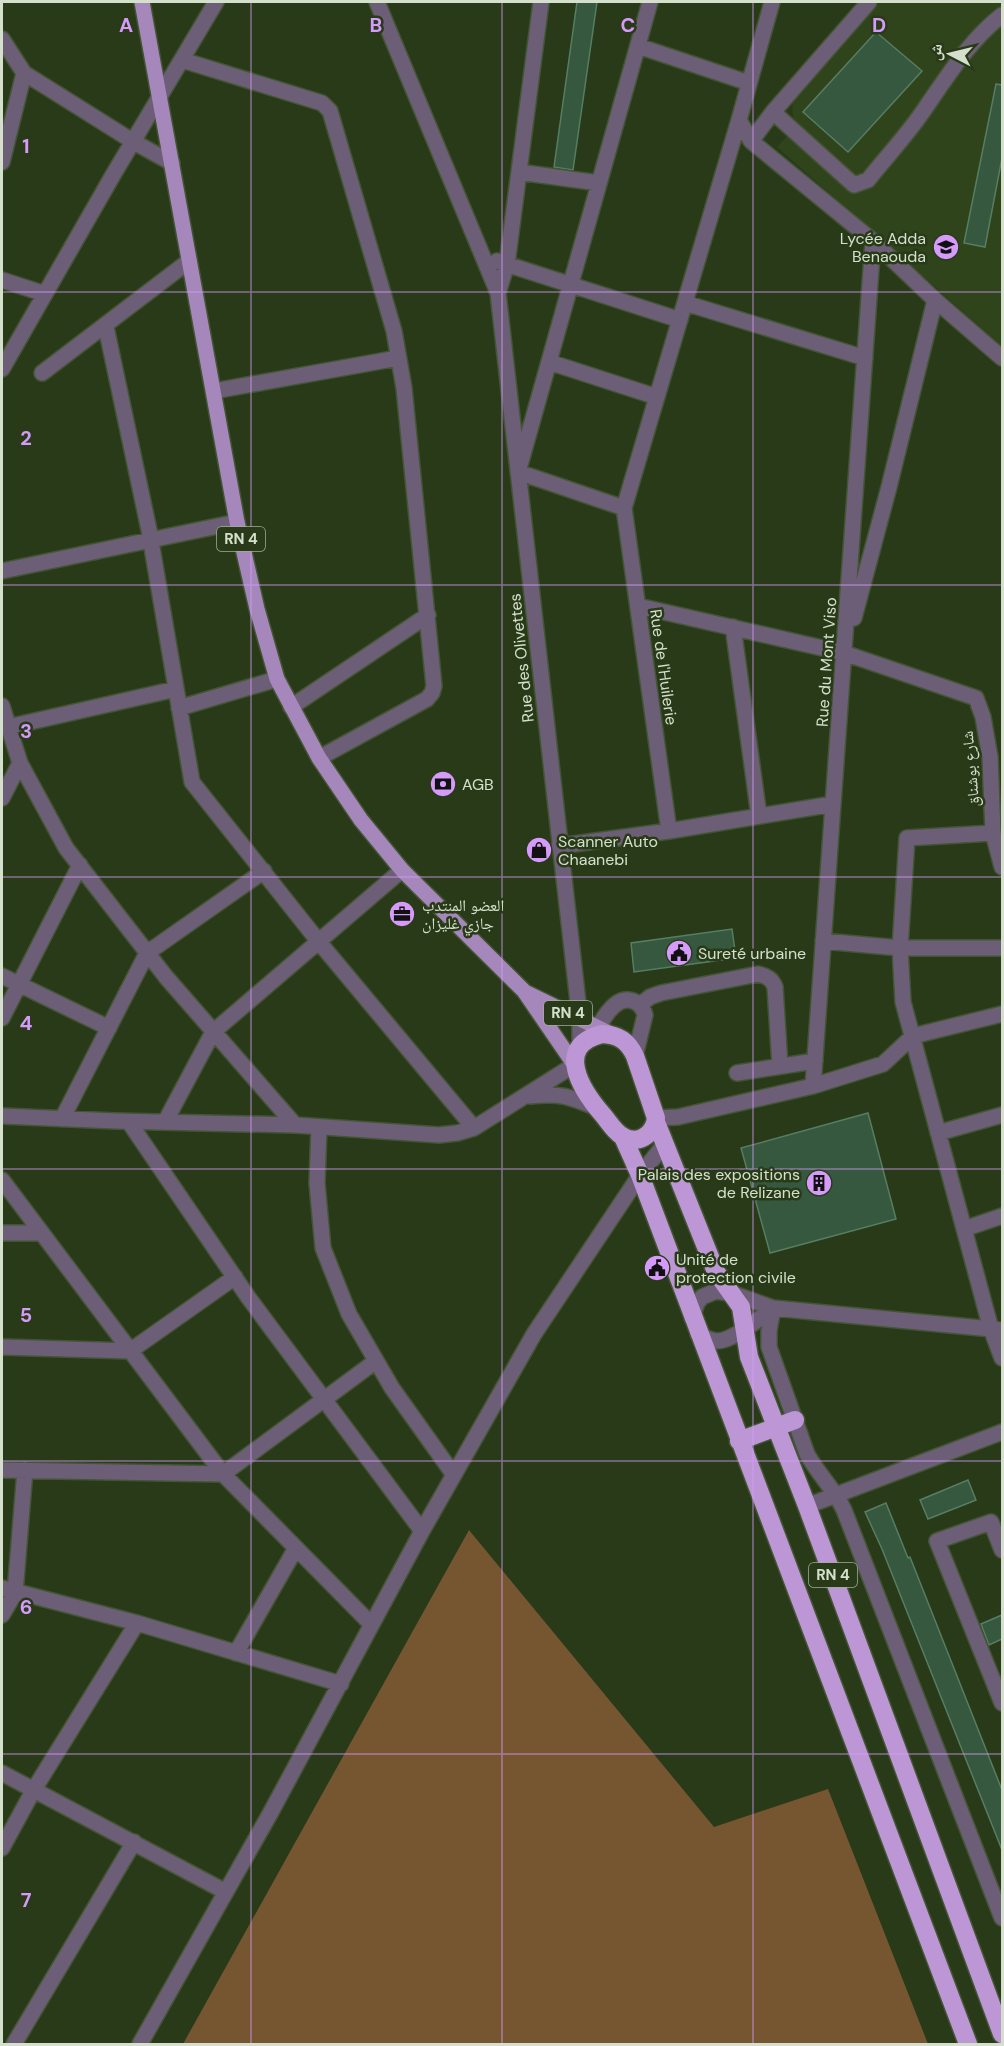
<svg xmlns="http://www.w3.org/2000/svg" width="1004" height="2046" viewBox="0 0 1004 2046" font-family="'DM Sans','Noto Naskh Arabic',sans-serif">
	<rect width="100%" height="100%" fill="#283a18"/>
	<path fill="#2f441b" d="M880,2H1002V346L777,147L789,134H798L802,127L793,117L792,101Z"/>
	<path fill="#755630" d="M469,1530L714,1827L828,1789L928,2044H183Z"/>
	<path fill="#35583e" stroke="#587d62" stroke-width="1.5" d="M577,2H597L573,170L554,167Z
		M876,32L922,71L848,152L803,112Z
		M996,84L1002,85V158L985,247L964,243Z
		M732,929L736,958L634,972L631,943Z
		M868,1113L896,1219L770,1253L741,1148Z
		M968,1480L976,1500L928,1519L920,1500Z
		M886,1503L908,1558L910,1557L1002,1790V1850L882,1549L865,1512Z
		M1002,1615V1639L989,1645L981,1624Z"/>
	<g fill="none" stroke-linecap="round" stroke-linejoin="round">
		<g stroke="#445535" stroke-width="18">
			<path id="minor" d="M377,2L498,293L580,1020V1047
				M650,2L518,472L624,508L739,120
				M772,2L739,120L751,141L773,112L869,2
				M2,39L24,73L134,142L172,163
				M638,46L749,83
				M182,60L322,103L330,111L394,331L404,388L434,686L432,693L427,699L319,758
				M773,112L854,185L868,180C887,156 909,133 926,107C949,74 970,40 1002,15
				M751,141L873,241L935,300L1002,358
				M2,162L24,73
				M519,172L599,183
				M497,261L680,320
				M2,280L45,294
				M498,293L507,264L541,2
				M685,303L865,358
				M106,327L149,530L192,782L319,942L474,1128
				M549,362L657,397
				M2,369L113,175L216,2
				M42,373L189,261
				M214,391L398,358
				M624,508L669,831
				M2,571L237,522
				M638,606L844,653L976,698L983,717L990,757L993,833L1002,867
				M854,618L889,487L935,300
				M733,627L759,816
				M2,706L20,763L66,848L166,977L295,1125
				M291,707L428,615
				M179,708L277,679
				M8,727L176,689
				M2,798L20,763
				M993,833L907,838L900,948L903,1002L991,1329L1002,1358
				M559,846L669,831L833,804
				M823,941L900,948H1002
				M2,976L109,1028
				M640,1005L650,997L661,993L758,974C767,976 772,979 775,987L780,1066
				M2,1018L80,865
				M594,1036C600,1023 615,994 633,1001C640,1003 643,1008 645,1015L635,1056
				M737,1073L815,1061
				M813,1086L873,241
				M530,1096C560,1093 569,1096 597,1108
				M2,1116L116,1121L295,1125L439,1135L457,1133L474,1128L574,1065
				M656,1118L678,1117L813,1086L883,1064L913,1036L1002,1014
				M62,1119L147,953L264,871
				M129,1122L248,1297L422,1531
				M165,1122L213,1032L402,870
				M319,1127L317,1183L323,1248L349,1314L392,1388L454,1475
				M938,1133L1002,1115
				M2,1180L223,1474L371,1624
				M964,1229L1002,1216
				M2,1233H42
				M773,1308L769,1331V1347L807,1454C818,1474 835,1490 844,1510L1002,1918
				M692,1318L697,1303L702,1297L716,1291L734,1294L773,1308L1002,1330
				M698,1334C704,1337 709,1340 716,1341C732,1342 760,1318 773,1308
				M2,1347L130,1351L235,1277
				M2,1470L223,1474L376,1361
				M807,1506L1002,1432
				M1002,1550L991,1522L937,1541L1002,1703
				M2,1588L137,1623L341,1684
				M2,1615L15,1593L25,1470
				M236,1653L296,1548
				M2,1773L226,1892
				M2,1848L33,1791L137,1623
				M14,2044L134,1842
				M140,2044L271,1812L422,1531L534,1334L640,1175L664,1145"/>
		</g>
		<g stroke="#445535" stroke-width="18">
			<path id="major" d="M142,2L237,522L257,609L277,679L319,758L361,820L402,870L524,991L574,1064
				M527,993L611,1034"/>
		</g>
		<g stroke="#445535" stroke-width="21">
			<path id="highway" d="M602,1034C619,1035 628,1041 635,1056L656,1118C654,1135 637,1146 622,1136C614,1131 609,1122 603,1115C582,1091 553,1046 602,1034Z
				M656,1122L716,1272L741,1307L749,1357L807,1506L1002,2034
				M623,1137L640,1175L968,2044
				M739,1441L795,1420"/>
		</g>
		<use href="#minor" stroke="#6d5e78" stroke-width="15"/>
		<use href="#major" stroke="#a687bb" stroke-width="15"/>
		<use href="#highway" stroke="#bd97d5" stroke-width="18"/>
	</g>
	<path fill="none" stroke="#d69bfa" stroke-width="1.5" stroke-opacity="0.55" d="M251,2V2044M502,2V2044M753,2V2044M2,292H1002M2,585H1002M2,877H1002M2,1169H1002M2,1461H1002M2,1754H1002"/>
	<defs>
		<g id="school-disc" transform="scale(1.35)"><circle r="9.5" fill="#d69bfa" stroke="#283a18"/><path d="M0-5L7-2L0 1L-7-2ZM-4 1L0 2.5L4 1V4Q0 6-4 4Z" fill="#111"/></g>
		<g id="bank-disc" transform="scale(1.35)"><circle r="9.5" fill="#d69bfa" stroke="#283a18"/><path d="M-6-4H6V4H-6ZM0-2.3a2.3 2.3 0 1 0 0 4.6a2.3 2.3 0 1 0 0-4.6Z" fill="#111"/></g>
		<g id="shop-disc" transform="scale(1.35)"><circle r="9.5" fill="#d69bfa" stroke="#283a18"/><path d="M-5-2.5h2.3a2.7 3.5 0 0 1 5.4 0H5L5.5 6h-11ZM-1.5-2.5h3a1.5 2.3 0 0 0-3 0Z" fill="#111"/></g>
		<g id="office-disc" transform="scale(1.35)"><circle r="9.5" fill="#d69bfa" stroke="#283a18"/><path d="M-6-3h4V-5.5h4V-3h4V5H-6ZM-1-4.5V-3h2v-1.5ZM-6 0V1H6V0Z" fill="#111"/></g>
		<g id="civic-disc" transform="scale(1.35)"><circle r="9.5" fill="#d69bfa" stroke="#283a18"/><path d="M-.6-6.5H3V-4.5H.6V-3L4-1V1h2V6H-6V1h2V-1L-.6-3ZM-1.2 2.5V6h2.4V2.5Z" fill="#111"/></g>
		<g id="building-disc" transform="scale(1.35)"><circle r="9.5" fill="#d69bfa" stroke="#283a18"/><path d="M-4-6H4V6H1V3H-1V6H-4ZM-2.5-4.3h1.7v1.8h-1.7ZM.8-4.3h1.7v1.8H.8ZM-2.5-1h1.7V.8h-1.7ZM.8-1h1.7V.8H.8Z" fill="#111"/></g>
	</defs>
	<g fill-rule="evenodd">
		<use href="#school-disc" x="946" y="247"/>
		<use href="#bank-disc" x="443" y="784"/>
		<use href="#shop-disc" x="539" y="850"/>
		<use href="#office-disc" x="402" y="914"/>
		<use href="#civic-disc" x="679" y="953"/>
		<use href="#building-disc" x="819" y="1183"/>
		<use href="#civic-disc" x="657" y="1268"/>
	</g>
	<g text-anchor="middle" stroke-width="5" stroke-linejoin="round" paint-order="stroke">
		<g fill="#283a18" stroke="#a0ae96" stroke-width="1.5">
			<rect x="217" y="527" width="48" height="24" rx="4.5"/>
			<rect x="544" y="1001" width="48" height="24" rx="4.5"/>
			<rect x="809" y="1563" width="48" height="24" rx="4.5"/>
		</g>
		<g font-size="15" font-weight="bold" fill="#d4e0cc">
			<text x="241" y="544">RN 4</text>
			<text x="568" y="1018">RN 4</text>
			<text x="833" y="1580">RN 4</text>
		</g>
		<g font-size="16" fill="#d4e0cc" stroke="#283a18" text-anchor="start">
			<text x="926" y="244" text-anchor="end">Lycée Adda<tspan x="926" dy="18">Benaouda</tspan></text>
			<text x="462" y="790">AGB</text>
			<text x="558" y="847">Scanner Auto<tspan x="558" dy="18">Chaanebi</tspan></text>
			<text x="422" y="911">العضو المنتدب<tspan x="422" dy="18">جازي غليزان</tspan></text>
			<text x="698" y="959">Sureté urbaine</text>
			<text x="800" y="1180" text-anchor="end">Palais des expositions<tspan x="800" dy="18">de Relizane</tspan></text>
			<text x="676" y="1265">Unité de<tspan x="676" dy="18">protection civile</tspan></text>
		</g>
		<g font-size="16" fill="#d4e0cc" stroke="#283a18">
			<text transform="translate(521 658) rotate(-96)" y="6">Rue des Olivettes</text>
			<text transform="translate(826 662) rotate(-86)" y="6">Rue du Mont Viso</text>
			<text transform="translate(664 667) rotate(82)" y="6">Rue de l'Huilerie</text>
			<text transform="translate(970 769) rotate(-95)" y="6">شارع بوشناق</text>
		</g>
	</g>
	<g font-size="20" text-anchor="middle" font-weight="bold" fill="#d69bfa" stroke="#283a18" stroke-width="5" stroke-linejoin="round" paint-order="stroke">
		<text x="126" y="32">A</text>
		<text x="376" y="32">B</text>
		<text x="628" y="32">C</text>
		<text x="879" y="32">D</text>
		<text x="26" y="153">1</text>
		<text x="26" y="445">2</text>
		<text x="26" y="738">3</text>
		<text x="26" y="1030">4</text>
		<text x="26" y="1322">5</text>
		<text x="26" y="1614">6</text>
		<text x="26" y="1907">7</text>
	</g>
	<rect width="1004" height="2046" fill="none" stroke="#d4e0cc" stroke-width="6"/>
	<g transform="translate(950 54) rotate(277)" stroke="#283a18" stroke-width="4.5" paint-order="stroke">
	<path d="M0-4.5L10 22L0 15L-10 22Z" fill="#d4e0cc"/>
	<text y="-9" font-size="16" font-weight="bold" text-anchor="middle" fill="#d4e0cc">ش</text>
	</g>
</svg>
